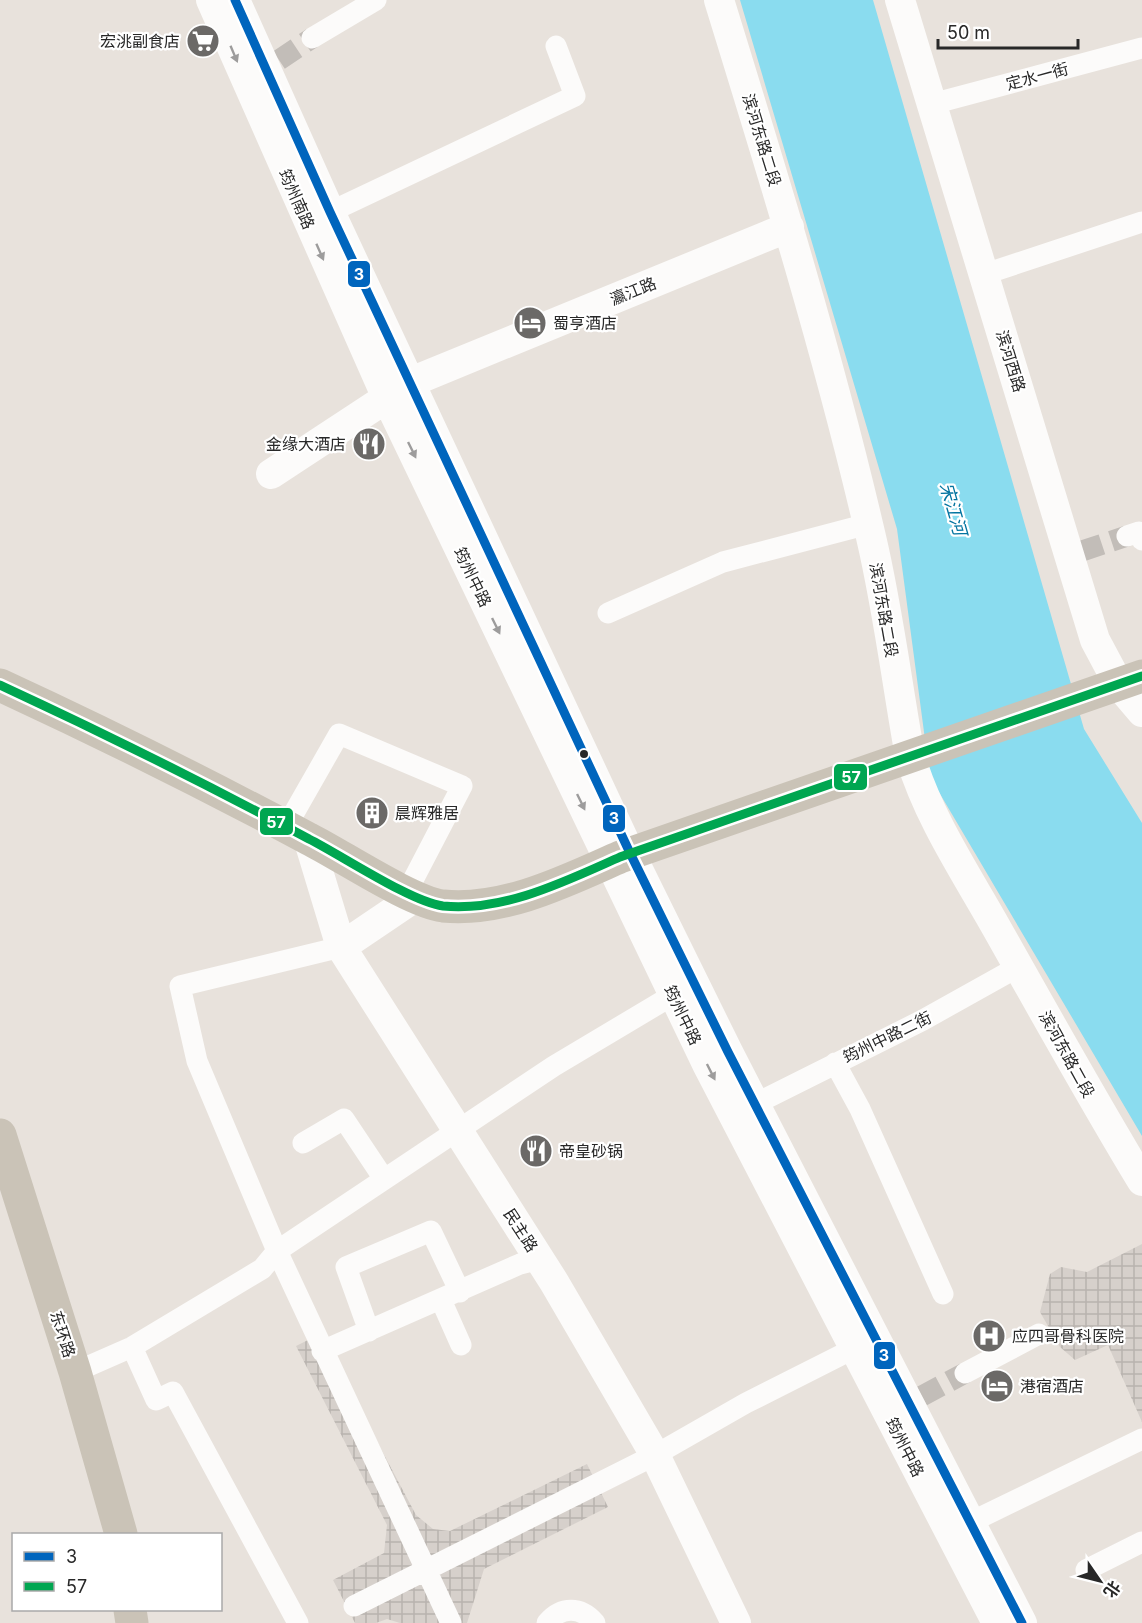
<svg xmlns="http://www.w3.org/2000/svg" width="1142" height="1623" viewBox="0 0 1142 1623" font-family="Inter,'Noto Sans SC',sans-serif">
	<defs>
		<pattern id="plaza-grid" width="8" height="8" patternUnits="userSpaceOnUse" patternTransform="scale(1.5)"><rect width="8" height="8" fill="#d6d0cb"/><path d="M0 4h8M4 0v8" fill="none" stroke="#b8b3ae"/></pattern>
	</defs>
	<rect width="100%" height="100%" fill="#e8e2dc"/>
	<path fill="url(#plaza-grid)" d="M1142,1244V1422L1108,1345L1075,1360L1060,1347L1040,1312L1050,1274L1061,1267L1087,1272Z
		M320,1334L416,1515L433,1529L450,1531L587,1464L608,1507L484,1569L467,1623H400L387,1619L376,1623H355L333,1580L384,1553L387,1525L296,1346Z"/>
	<path fill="#8adcef" d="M740,0H873L1084,729L1142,823V1136L930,777L897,529Z"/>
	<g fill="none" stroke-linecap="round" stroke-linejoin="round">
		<path stroke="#c2bdb8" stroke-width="21" stroke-dasharray="21 10" stroke-linecap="butt" d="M279,60L312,38
			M1082,551L1127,536
			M922,1396L965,1373"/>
		<path stroke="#fcfbfa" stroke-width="21" d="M312,38L376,0
			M932,104L1142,48
			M330,212L575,96L556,46
			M985,274L1142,222
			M1127,536L1139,532L1142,540
			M608,613L723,562L868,524
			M286,827L339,734L462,786L412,882L415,897
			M341,947L180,986L197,1061L277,1251L451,1623
			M835,1063L860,1109L943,1294
			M755,1104L923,1020L1018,967
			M303,1143L344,1119L384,1179
			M441,1300L461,1345
			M369,1331L346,1267L431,1231L460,1292
			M132,1347L156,1400L173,1392L298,1623
			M322,1351L520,1264L540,1259
			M75,1372L132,1347L262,1269L277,1251L554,1066L673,995
			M965,1373L1039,1334
			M971,1522L1142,1439
			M1086,1570L1142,1542
			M354,1606L655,1455L746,1403L855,1348
			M547,1623C561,1606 581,1606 595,1623"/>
		<path stroke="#fcfbfa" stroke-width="30" d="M211,0L387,398L707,1064L997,1623
			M235,0L330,212L630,853L728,1052L1022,1623
			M719,0C774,178 829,356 871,537C888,609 897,684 910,756C928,817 965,872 996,927C1044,1012 1091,1097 1142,1181
			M900,0L1095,640L1119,685L1142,712
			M271,474L411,382L789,227
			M308,838L341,947L554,1282L655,1455L736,1623
			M341,947L415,897"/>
		<path stroke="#cac3b7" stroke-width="33" d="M0,685C104,733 208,785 309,839C341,855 411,902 443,906C504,912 566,881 620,857L1142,676
			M0,1135L75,1372L121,1534
			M130,1610L132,1623"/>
		<g stroke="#fff" stroke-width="14">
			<path id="bus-1" d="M235,0L330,212L630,853L728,1052L1022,1623"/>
		</g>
		<g stroke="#fff" stroke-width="14">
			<path id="bus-2" d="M0,685C104,733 208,785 309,839C341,855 411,902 443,906C504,912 566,881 620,857L1142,676"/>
		</g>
		<use href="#bus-1" stroke="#0065bd" stroke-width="9"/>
		<use href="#bus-2" stroke="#00a651" stroke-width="9"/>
	</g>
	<defs><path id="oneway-solid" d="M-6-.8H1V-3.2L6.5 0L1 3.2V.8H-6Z" transform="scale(1.5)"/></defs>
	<g fill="#9d9c9c">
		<use href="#oneway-solid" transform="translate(234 54) rotate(67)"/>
		<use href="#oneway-solid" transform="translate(320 252) rotate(66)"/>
		<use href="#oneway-solid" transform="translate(412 450) rotate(64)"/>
		<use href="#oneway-solid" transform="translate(496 626) rotate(64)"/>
		<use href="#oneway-solid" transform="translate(581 802) rotate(64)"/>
		<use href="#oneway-solid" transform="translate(711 1072) rotate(63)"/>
	</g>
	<defs>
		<g id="supermarket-disc" transform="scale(1.725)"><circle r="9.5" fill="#6b6967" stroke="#fff"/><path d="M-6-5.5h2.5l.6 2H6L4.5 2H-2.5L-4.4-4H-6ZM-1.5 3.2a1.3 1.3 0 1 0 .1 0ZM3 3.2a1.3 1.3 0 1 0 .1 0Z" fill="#fff"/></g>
		<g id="hotel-disc" transform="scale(1.725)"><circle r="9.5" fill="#6b6967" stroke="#fff"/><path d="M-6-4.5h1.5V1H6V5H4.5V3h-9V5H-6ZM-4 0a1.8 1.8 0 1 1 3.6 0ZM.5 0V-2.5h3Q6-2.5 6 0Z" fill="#fff"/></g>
		<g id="restaurant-disc" transform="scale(1.725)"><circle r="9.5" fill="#6b6967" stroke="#fff"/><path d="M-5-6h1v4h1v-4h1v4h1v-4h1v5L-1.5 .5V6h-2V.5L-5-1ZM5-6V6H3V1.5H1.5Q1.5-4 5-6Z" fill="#fff"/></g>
		<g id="building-disc" transform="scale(1.725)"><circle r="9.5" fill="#6b6967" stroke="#fff"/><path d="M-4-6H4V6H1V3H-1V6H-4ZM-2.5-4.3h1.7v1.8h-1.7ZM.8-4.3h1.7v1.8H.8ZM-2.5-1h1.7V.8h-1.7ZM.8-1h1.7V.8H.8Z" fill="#fff"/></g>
		<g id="hospital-disc" transform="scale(1.725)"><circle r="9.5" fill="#6b6967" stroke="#fff"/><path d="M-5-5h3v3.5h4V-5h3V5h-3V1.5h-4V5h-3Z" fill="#fff"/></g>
	</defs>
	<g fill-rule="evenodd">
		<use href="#supermarket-disc" x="203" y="41"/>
		<use href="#hotel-disc" x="530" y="323"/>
		<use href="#restaurant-disc" x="369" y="444"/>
		<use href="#building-disc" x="372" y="813"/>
		<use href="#restaurant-disc" x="536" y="1151"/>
		<use href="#hospital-disc" x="989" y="1336"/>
		<use href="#hotel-disc" x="997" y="1386"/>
	</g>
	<circle fill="#282828" stroke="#fff" stroke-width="2" cx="584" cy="754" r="5"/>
	<g text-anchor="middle" stroke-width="4.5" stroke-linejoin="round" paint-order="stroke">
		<g font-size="16" fill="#282828" stroke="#fff" text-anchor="start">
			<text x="180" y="47" text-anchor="end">宏洮副食店</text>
			<text x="553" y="329">蜀亨酒店</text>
			<text x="346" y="450" text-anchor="end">金缘大酒店</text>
			<text x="395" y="819">晨辉雅居</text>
			<text x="559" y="1157">帝皇砂锅</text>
			<text x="1012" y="1342">应四哥骨科医院</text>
			<text x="1020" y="1392">港宿酒店</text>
		</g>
		<g font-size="16" fill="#282828" stroke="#fff">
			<text transform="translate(1037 76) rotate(-15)" y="6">定水一街</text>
			<text transform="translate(762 140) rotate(73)" y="6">滨河东路二段</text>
			<text transform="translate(297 199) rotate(66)" y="6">筠州南路</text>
			<text transform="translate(633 291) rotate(-22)" y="6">瀛江路</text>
			<text transform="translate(1011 361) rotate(73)" y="6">滨河西路</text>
			<text transform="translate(473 577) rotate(64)" y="6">筠州中路</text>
			<text transform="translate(884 610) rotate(80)" y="6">滨河东路二段</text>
			<text transform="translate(683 1015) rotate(64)" y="6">筠州中路</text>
			<text transform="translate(887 1037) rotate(-26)" y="6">筠州中路二街</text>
			<text transform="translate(1067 1054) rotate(61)" y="6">滨河东路二段</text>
			<text transform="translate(521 1230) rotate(57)" y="6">民主路</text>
			<text transform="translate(63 1334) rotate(72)" y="6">东环路</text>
			<text transform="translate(905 1447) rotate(63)" y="6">筠州中路</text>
		</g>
		<g font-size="18" font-style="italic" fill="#0374a0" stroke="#fff">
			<text transform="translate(953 509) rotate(74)" y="6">宋江河</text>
		</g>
	</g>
	<g stroke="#fff" stroke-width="2">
		<rect x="347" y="260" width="24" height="28" rx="6" fill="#0065bd"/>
		<rect x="833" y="763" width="35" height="28" rx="6" fill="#00a651"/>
		<rect x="602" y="804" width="24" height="29" rx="6" fill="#0065bd"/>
		<rect x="259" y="807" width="35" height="29" rx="6" fill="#00a651"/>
		<rect x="873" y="1341" width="23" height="29" rx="6" fill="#0065bd"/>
	</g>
	<g font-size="16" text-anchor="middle" font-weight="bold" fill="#fff">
		<text x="359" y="280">3</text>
		<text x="851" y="783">57</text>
		<text x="614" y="824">3</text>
		<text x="276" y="828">57</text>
		<text x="884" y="1361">3</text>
	</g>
	<rect x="12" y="1533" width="210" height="78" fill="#ffffff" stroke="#a9a9a9" stroke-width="1.5"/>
	<rect x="24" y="1552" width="30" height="9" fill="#0065bd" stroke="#a9a9a9" stroke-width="1.5"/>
	<text x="66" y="1563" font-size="18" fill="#282828">3</text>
	<rect x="24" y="1582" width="30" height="9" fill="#00a651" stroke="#a9a9a9" stroke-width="1.5"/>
	<text x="66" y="1593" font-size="18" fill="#282828">57</text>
	<g transform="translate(1100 1581) rotate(125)" stroke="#ffffff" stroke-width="4.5" paint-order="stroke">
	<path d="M0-4.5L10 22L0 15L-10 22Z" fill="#282828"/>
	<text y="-9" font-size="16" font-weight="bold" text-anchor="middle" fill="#282828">北</text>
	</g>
	<path d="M938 39v9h140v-9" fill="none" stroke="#282828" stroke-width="3"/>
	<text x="947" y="39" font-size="18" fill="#282828" stroke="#ffffff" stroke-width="4.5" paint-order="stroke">50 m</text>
</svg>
